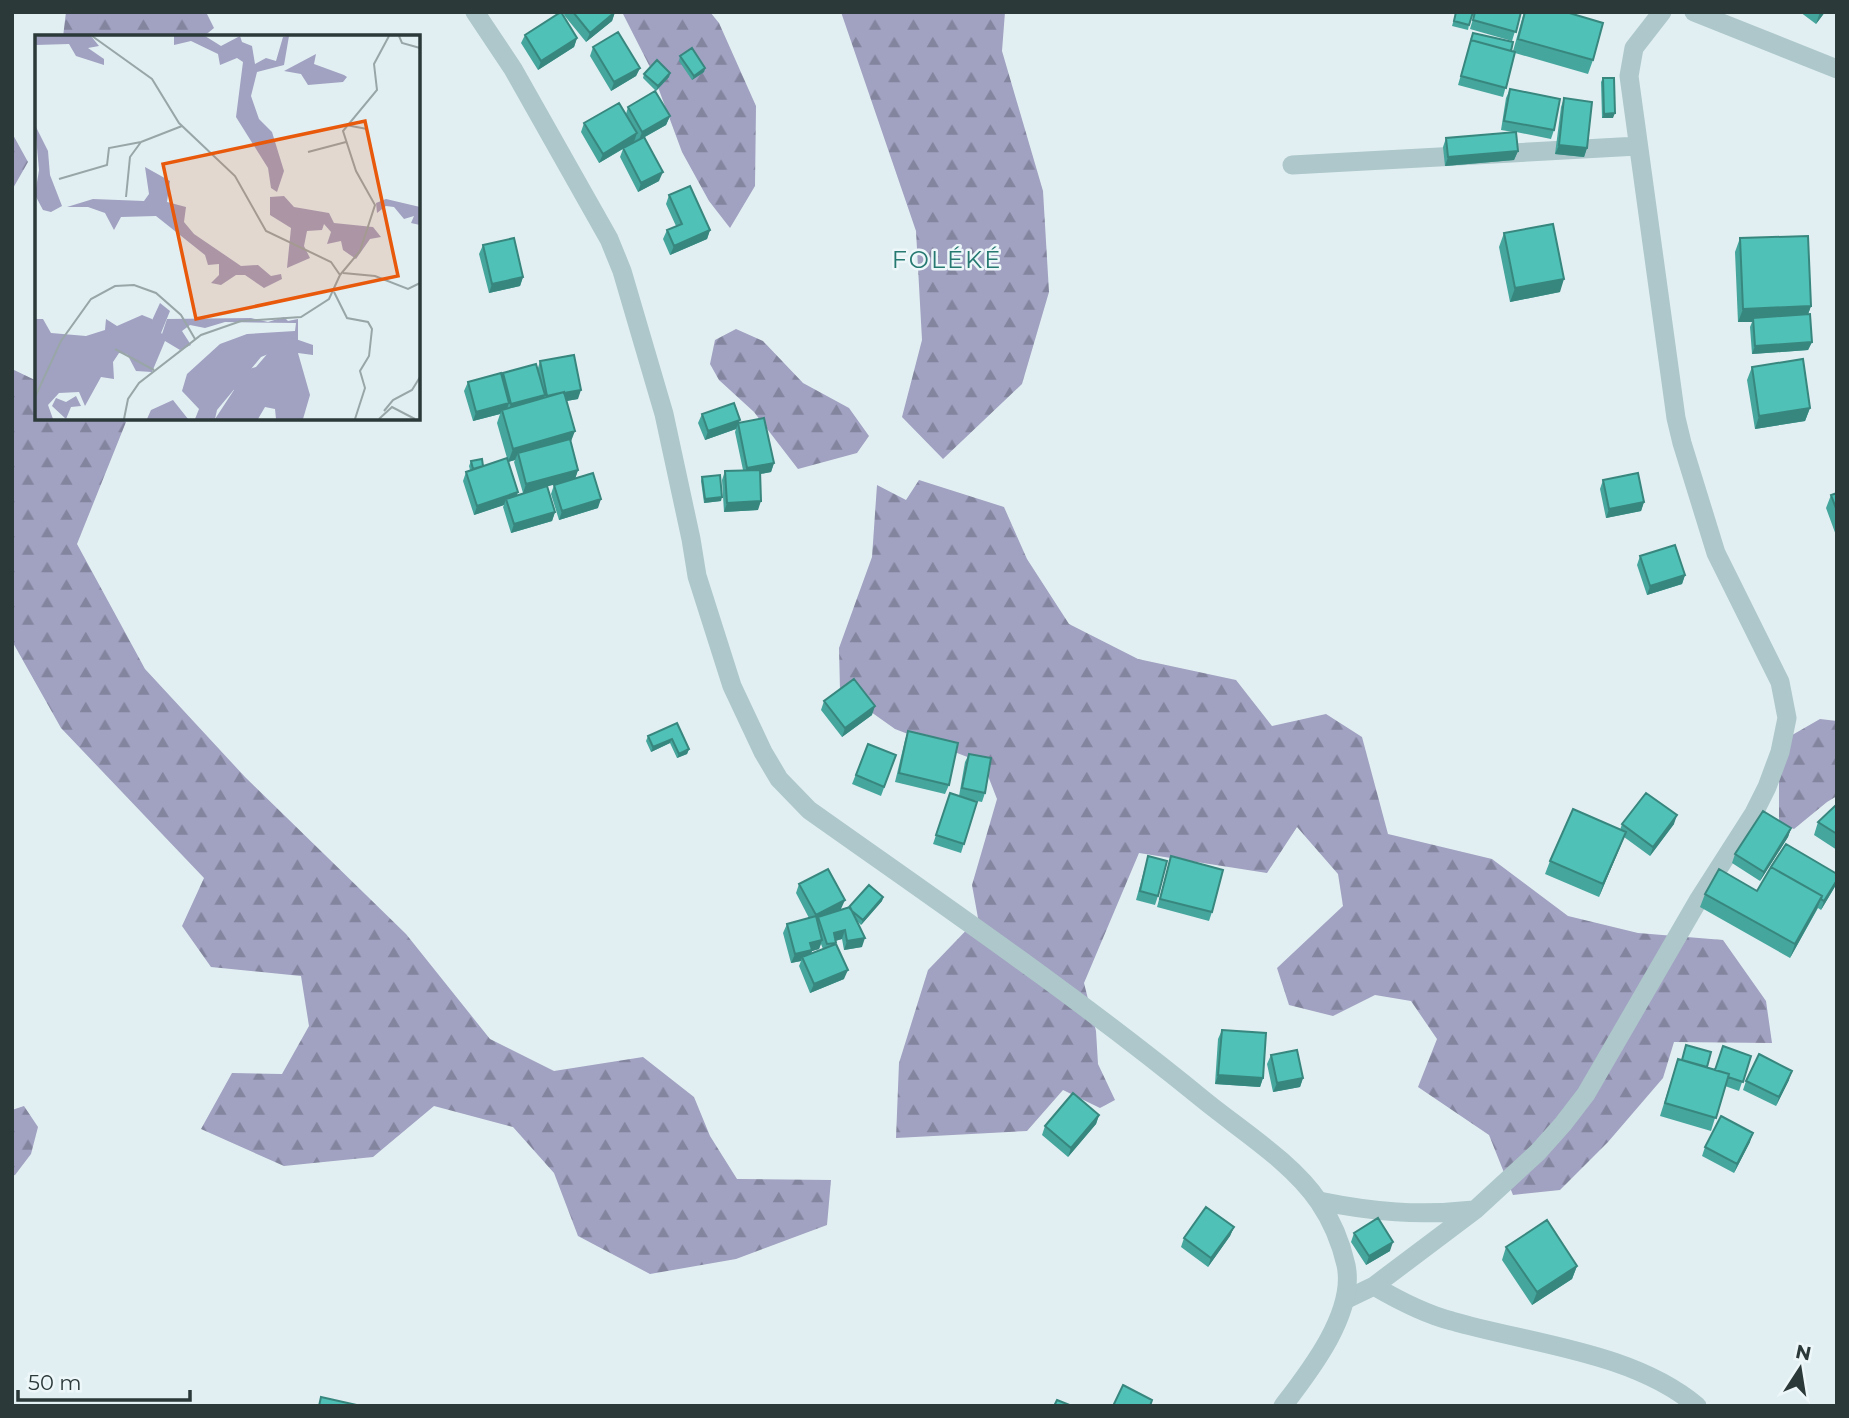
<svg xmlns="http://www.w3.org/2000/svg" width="1849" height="1418" viewBox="0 0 1849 1418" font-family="Montserrat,sans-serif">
	<defs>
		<pattern id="forest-firs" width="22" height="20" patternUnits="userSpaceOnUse" patternTransform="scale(1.75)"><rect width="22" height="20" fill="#a1a1c1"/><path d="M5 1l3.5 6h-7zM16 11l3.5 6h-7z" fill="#83849e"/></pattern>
	</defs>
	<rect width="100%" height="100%" fill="#e1eff2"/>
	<path fill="url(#forest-firs)" d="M66,12H206L214,28L203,37H63Z
		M622,12H710L719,23L756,106L755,186L730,228L709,201L682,152L652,71Z
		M841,12H1005L1002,51L1043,191L1049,292L1022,384L943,459L902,417L922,340L916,231Z
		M12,133L28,162L12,190Z
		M736,329L763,341L803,383L849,408L869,436L857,453L798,469L754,412L719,380L710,364L715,340Z
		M12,369L37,381V418H119L126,422L77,544L145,669L245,777L406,934L490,1039L554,1071L643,1057L694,1097L710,1136L737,1179L831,1180L827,1225L736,1259L650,1274L578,1236L554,1173L513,1127L434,1106L373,1157L284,1166L201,1129L232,1073L282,1074L309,1026L301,976L211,967L182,926L204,878L61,728L12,641Z
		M919,480L1004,507L1027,559L1069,624L1138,659L1236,680L1272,726L1326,714L1362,737L1388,834L1492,859L1568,916L1638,933L1723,940L1766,1001L1772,1043L1674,1042L1663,1078L1608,1142L1560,1190L1513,1195L1489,1135L1418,1087L1437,1039L1411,1001L1375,995L1333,1016L1289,1005L1277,968L1343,906L1338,874L1297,827L1267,873L1139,853L1084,983L1096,1031L1098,1064L1115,1100L1100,1108L1063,1090L1027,1131L896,1138L899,1063L928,970L978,918L972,885L997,799L983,763L895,729L840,690L839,648L872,557L877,485L906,500Z
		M1820,719L1837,721V796L1827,802L1794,829L1779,823V775L1787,738Z
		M24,1106L38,1127L31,1154L15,1175L12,1176V1110Z"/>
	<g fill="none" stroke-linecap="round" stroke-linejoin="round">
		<path stroke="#adc7ca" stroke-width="19" d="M1694,12L1837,69
			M1292,165L1638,146
			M1319,1201C1373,1212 1419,1216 1474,1210
			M1374,1286C1398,1300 1424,1314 1452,1321C1531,1344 1633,1352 1697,1406
			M1347,1299L1374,1286L1475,1210L1538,1152L1563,1124L1586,1094L1699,899L1754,813L1767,787L1780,752L1787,718L1780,682L1716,553L1682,443L1676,418L1629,76L1634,48L1662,12"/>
		<path stroke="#adc7ca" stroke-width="19" d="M475,12L513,69L609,239L622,271L664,414L691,539L697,576L732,686L763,752L779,779L809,810C943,905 1078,997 1205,1101C1242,1131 1293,1163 1319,1202C1332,1221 1341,1243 1346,1265C1356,1312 1310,1371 1283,1406"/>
	</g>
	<path fill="#45a69d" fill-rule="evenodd" d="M565,12H615L612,21L586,42L564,15Z
		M1456,12L1469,25L1468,30L1452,26Z
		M1475,12H1521L1512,41L1470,29Z
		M1524,12H1566L1593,60L1588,74L1515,53L1503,97L1458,85L1473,33L1513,51Z
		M1800,12H1825L1816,24Z
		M525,35L577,38L574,47L538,70L521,43Z
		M593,47L640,68L636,76L611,91L590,56Z
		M680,56L705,68L704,72L692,80L679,61Z
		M670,73L669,77L656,91L643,78L644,74Z
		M1603,78L1613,118H1602L1601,82Z
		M1510,89L1554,130L1551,139L1516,132L1518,151L1514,160L1445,166L1443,147L1446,138L1513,132L1501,130L1506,98Z
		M1564,98L1587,148L1584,157L1555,154L1561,107Z
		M628,107L670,116L666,125L645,137L659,181L638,192L620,157L623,149L599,163L581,132L584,123L626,114Z
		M669,195L710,230L707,239L670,255L663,239L667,230L676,226L666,204Z
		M1504,233L1560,292L1510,302L1499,247Z
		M1740,238L1811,306L1808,314L1812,342L1808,350L1752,354L1750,327L1752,322H1738L1735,252Z
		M483,245L523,277L520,286L489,293L479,254Z
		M540,361L578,399L566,401L571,442L578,470L575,479L547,486L555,512L552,521L511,533L503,507L504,505L474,515L463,481L466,472L470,470L469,466L471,461L483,466L507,458L497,423L500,414L473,421L464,391L468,382L502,377L503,373L538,368ZM515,460L514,462L523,493L541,488L517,495L508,462Z
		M1752,367L1810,408L1805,421L1755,429L1747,380Z
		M702,414L739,423L774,463L771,472L760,474L758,510L724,512L722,480L725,471L743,470L735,432L736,429L705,440L698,423Z
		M702,477L721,501L704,503L701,481Z
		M1603,480L1644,502L1641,511L1606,518L1600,489Z
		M554,485L598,508L559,520L551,494Z
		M1837,493V538L1826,508L1831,495Z
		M1640,556L1685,575L1682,584L1647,595L1637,565Z
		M824,701L872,715L842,737L821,710Z
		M677,723L689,749L687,754L677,758L670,743L651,752L646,741L648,736Z
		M908,731L949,785L945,794L895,782L905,740Z
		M868,744L896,755L881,796L852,784Z
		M969,754L985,793L982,802L972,800L977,802L961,853L933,844L950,793L959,796L965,762Z
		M1837,804V850L1814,835L1818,822Z
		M1622,824H1674L1650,856L1624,837L1599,897L1545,874L1550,861L1620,830Z
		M1791,828L1788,837L1760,881L1732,863L1735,854Z
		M1148,856L1158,896L1155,905L1136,900Z
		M1171,856L1212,912L1209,921L1157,907Z
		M1837,874L1836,885L1821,910L1818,908L1790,958L1700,907L1705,894L1757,891Z
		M799,884L841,909L838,911L883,897L882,901L861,925L857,921L862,947L844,950L842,939L835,941V945L844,979L810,993L799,966L801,961L791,963L783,933L787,924L809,918L796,893ZM821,944L823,949L811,954L812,951L819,949Z
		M1222,1030L1263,1078L1260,1087L1215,1084L1218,1039Z
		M1271,1055L1303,1078L1300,1087L1273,1092L1267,1064Z
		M1751,1056L1739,1091L1725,1086L1711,1131L1660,1116L1678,1059L1715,1070Z
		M1789,1080L1776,1106L1743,1090L1746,1081Z
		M1099,1115L1096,1124L1068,1157L1042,1135L1045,1126Z
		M1750,1142L1734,1173L1702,1156L1705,1147Z
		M1234,1227L1230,1236L1208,1267L1181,1247L1184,1238Z
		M1354,1233L1390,1251L1366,1265L1351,1242Z
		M1506,1247L1577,1266L1572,1279L1532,1305L1502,1260Z"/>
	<path fill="#38877f" d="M615,12L612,21L586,42L590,33Z
		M1820,12H1825L1816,24Z
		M577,38L574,47L538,70L541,61Z
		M640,68L636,76L611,91L614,82Z
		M705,68L704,72L692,80L694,76Z
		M670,73L669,77L656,91L658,86Z
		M1615,113L1613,118H1602L1604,114Z
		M670,116L666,125L639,140L642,132Z
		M637,133L634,142L599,163L603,154Z
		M1559,145L1587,148L1584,157L1555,154Z
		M1518,151L1514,160L1445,166L1448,157Z
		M663,172L659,181L638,192L641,183Z
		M710,230L707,239L670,255L674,246Z
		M523,277L520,286L489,293L492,284Z
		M1564,279L1560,292L1510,302L1515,288Z
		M1811,306L1806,320L1753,318L1752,322H1738L1743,309Z
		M1812,342L1808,350L1752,354L1755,346Z
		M581,390L578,399L544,405L547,396Z
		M545,395L541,404L508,412L511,404Z
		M509,403L506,412L502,410L500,414L473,421L476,412Z
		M1810,408L1805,421L1755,429L1759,416Z
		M740,420L736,429L705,440L708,431Z
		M575,431L570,444L518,453L515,460L508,462L513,449Z
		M774,463L771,472L744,477L747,468Z
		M578,470L575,479L523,493L526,484Z
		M518,492L515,501L506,499L504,505L474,515L477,506Z
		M722,497L721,501L704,503L705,499Z
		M601,499L598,508L559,520L562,511Z
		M761,501L758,510L724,512L727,503Z
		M1644,502L1641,511L1606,518L1609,509Z
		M555,512L552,521L511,533L514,524Z
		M1685,575L1682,584L1647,595L1650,586Z
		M875,706L872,715L842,737L845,728Z
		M672,739L670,743L651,752L653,747Z
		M689,749L687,754L677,758L679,754Z
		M1677,815L1674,824L1650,856L1653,847Z
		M1791,828L1788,837L1760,881L1764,872Z
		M1626,832L1621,845L1599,897L1603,884Z
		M1837,880V883L1821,910L1824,901Z
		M1822,896L1817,909L1790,958L1795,944Z
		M883,897L882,901L861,925L863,920Z
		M845,900L841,909L819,920L818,917L817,922L816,915Z
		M845,930L842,939L831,942L834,933Z
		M865,938L862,947L844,950L847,941Z
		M822,940L819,949L812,951L809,959L802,957L801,961L791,963L795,954L810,943Z
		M848,970L844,979L810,993L814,984Z
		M1792,1071L1789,1080L1776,1106L1779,1097Z
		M1218,1075L1263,1078L1260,1087L1215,1084Z
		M1303,1078L1300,1087L1273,1092L1277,1083Z
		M1099,1115L1096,1124L1068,1157L1071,1148Z
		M1753,1133L1750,1142L1734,1173L1737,1164Z
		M1234,1227L1230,1236L1208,1267L1211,1258Z
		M1393,1242L1390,1251L1366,1265L1369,1256Z
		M1577,1266L1572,1279L1532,1305L1537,1292Z"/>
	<path fill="#50c1b6" stroke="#38877f" stroke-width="2" d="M561,12L577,38L541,61L525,35Z
		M573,12H615L590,33Z
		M1456,12H1473L1469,25L1454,21Z
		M1475,12H1521L1516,32L1473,20Z
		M1525,12H1566L1603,23L1593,60L1518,39Z
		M618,32L640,68L614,82L593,47Z
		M1473,33L1513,42L1511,51L1471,40Z
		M1471,40L1515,52L1506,88L1461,76Z
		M692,48L705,68L694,76L680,56Z
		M657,60L670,73L658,86L644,74Z
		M1603,78H1614L1615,113L1604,114Z
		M1510,89L1560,99L1554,130L1504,121Z
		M655,91L670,116L642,132L628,107Z
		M1564,98L1592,102L1587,148L1559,145Z
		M619,103L637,133L603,154L584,123Z
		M1516,132L1518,151L1448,157L1446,138Z
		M644,137L663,172L641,183L623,148Z
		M690,186L710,230L674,246L667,230L682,224L669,195Z
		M1553,224L1564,279L1515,288L1504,233Z
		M1808,236L1811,306L1743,309L1740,238Z
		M514,238L523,277L492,284L483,245Z
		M1810,314L1812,342L1755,346L1753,318Z
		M574,355L581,390L564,393V392L547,396L540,361Z
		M1803,359L1810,408L1759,416L1752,367Z
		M536,364L545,395L511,404L503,373Z
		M501,373L509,403L476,412L468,382Z
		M564,392L575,431L513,449L502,410Z
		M734,403L740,420L708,431L702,414Z
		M764,418L774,463L747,468L738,423Z
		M570,439L578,470L526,484L518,453Z
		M507,458L518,492L477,506L466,472Z
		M482,459L483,466L473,469L471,461Z
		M760,470L761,501L727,503L725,471Z
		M593,473L601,499L562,511L554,485Z
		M1638,473L1644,502L1609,509L1603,480Z
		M720,475L722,497L705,499L702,477Z
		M547,486L555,512L514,524L506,499Z
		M1837,493V511L1831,495Z
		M1675,545L1685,575L1650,586L1640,556Z
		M854,679L875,706L845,728L824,701Z
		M677,723L689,749L679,754L672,739L653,747L648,736Z
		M908,731L958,743L949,785L899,773Z
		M868,744L896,755L884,787L856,775Z
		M969,754L991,758L985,793L962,788Z
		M950,793L977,802L964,844L936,835Z
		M1646,793L1677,815L1653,847L1622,824Z
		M1837,804V834L1818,822Z
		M1573,809L1626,832L1603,884L1550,861Z
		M1763,811L1791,828L1764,872L1735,854Z
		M1786,844L1837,874V880L1824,901L1821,899L1822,896L1771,867Z
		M1148,856L1167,861L1158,896L1140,891Z
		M1171,856L1223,870L1212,912L1160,899Z
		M1771,867L1822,896L1795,944L1705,894L1719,869L1757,891Z
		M828,869L845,900L816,915L799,884Z
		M869,885L883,897L863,920L852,911L849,907Z
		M850,907L865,938L847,941L845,930L834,933L836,943L827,944L818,917Z
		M816,916L822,940L810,943L812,950L795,954L787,924Z
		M836,944L848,970L814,984L802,957Z
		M1222,1030L1266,1033L1263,1078L1218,1075Z
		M1686,1045L1711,1052L1707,1067L1682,1060Z
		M1723,1046L1751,1056L1743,1082L1728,1077L1729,1074L1715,1070Z
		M1297,1050L1303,1078L1277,1083L1271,1055Z
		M1759,1054L1792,1071L1779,1097L1746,1081Z
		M1678,1059L1729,1074L1716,1118L1665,1103Z
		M1073,1093L1099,1115L1071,1148L1045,1126Z
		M1721,1116L1753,1133L1737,1164L1705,1147Z
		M1206,1207L1234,1227L1211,1258L1184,1238Z
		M1378,1218L1393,1242L1369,1256L1354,1233Z
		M1547,1220L1577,1266L1537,1292L1506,1247Z
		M1123,1385L1152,1400L1150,1406H1113Z
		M321,1397L361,1406H319Z
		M1057,1400L1072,1406H1054Z"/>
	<g text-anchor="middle" stroke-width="5" stroke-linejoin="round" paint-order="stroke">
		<g font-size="24" letter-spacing="2" fill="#257971" stroke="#edf7fa">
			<text x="947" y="268">FOLÉKÉ</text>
		</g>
	</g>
	<g transform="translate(35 35)">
		<rect width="385" height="385" fill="#e1eff2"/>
		<path d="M107,280L117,284L127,299L132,284L216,283L233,287L249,282L253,286L263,284V307L226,322L182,375L180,384H160L164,374L147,356L152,339L185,309L212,299L260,296L261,288L190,287L170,293L155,290L147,296L156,310L145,315L130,306L117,337L101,336L92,319L84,318L78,327L79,344L66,342L50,371L44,357L24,358L13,370L18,384H0V284H8L16,298L51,301L70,295L71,284L82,291ZM138,365L153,384H112L116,375Z" fill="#a1a1c1"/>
		<path d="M56,1L64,11L53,13L69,24V30L41,21L34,9L0,10V2L5,1ZM139,1H170L186,11L205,1L207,7L217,11L220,29L231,23L241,26L248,2L254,1L249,30L222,37L216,61L224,84L237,97L249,136L242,157L236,153L233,133L201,82L208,27L202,23L185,30L183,19L156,6L139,10ZM281,19L279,29L309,40L312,42L308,47L273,50L266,39L249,36ZM0,90L13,116L15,140L27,171L16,177L8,175L0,160L4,135ZM110,132L135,146L132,167L151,172L149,187L159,199L206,231L223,230L236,241L246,239L247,244L229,253L210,240H201L186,250L176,248L184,240V229L173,230L170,220L121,181L86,182L79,195L70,178L53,172H32L58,164L109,166L114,159ZM249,161L259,172L294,178L299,188L338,192L346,202L335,204L321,224L308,215L306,206L292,209L296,197L289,189L287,195L272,196L269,211L275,223L252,233L256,193L235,180V162ZM351,164L385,172V190L376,188L379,181L369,184L359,172L351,171L342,178L341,168ZM125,268L135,276L124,303L113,294ZM252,301L278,310V320L263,318L275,360L268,384H241L240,374L230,372L223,384H180L199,355L197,347L204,337L221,332L246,303ZM41,361L46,371L36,372L31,384L17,371L21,363L31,367Z" fill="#a1a1c1"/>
		<path fill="none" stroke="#98a6a8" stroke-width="2" d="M57,1L117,44L144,88L200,141L231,196L296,227L305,240L294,264L266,282L206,286L166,300L104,348L93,364L89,384M364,1L367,8L385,13M311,90L332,94M273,117L311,107M24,144L72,130L74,113L106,107L147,91M91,162L95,122L106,107M308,238L340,241L373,254L385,248M305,240L325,216L340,170L321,136L308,96L342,55L339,29L354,1M299,257L312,283L333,287L337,294L334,321L325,336L330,353L320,384M80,314L119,335M0,362L26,306L56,264L80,251L99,250L121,258L146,280L160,304M349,376L358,365L377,355L385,342M344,384L357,372L380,384"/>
		<path fill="#e8590c" fill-opacity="0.15" stroke="#e8590c" stroke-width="3.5" d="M330,86L363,241L161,284L128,129Z"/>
		<rect width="385" height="385" fill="none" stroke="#2b3939" stroke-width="3.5"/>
	</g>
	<rect width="1849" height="1418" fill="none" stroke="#2b3939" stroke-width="28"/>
	<g transform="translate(1800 1369) rotate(12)" stroke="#edf7fa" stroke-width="5" paint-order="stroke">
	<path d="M0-5L12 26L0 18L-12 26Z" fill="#2b3939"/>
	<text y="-10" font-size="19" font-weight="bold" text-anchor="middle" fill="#2b3939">N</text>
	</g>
	<path d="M18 1390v10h172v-10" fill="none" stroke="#2b3939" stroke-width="3.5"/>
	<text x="28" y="1390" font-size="21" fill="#2b3939" stroke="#edf7fa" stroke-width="5" paint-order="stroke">50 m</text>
</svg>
